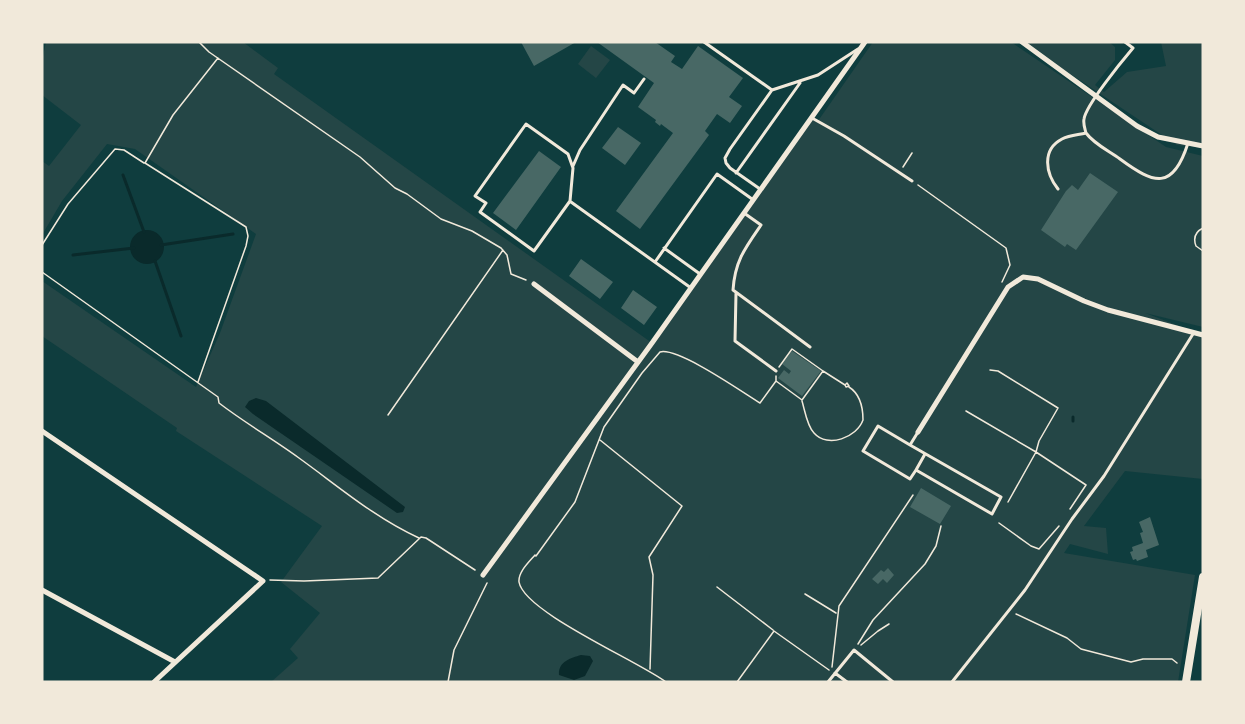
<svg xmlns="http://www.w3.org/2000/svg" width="1245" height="724" viewBox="0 0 1245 724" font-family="Quicksand,sans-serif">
	<rect width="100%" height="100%" fill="#0f3d3e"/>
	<path fill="#244646" d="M46,42H243L278,68L274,74L652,343L811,118L818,121L873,42H1011L1166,147L1203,156V327L1145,313L1203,335V479L1125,471L1084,526L1106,528L1108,554L1070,544L1064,553L1195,575L1178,682H271L298,658L290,649L320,613L281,582L322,526L176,431L177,428L42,336V281L196,387L220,333L256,234L135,149L107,144L62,201L42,235V161L49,166L81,125L42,95V61Z
		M1027,42H1109L1115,47V60L1095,85L1104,92L1127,72L1166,66L1161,42H1203V148L1177,145L1063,69Z
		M591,46L610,60L596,78L578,64Z"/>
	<path fill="#0a2a2b" d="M130 247a17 17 0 1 1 34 0a17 17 0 1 1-34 0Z
		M256,398L266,401L405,507L403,512L397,513L253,414L245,407L249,401Z
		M581,655L590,656L593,661L585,676L574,680L559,675C558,662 570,658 581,655Z"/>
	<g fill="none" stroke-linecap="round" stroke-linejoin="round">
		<path stroke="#0a2a2b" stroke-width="3" d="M123,175L144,232
			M161,245L233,234
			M73,255L134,248
			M155,261L181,336
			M1073,421V417"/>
	</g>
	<path fill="#486865" d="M521,42H576L534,66Z
		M597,42H655L675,56L671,62L682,69L698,46L743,78L729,97L742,106L730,123L717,114L705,131L709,135L640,229L616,211L673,133L661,124L660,126L655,122L656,120L638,107L654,83Z
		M618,127L641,143L625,165L602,148Z
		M539,151L561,167L516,230L493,213Z
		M1090,173L1118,192L1076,250L1067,244L1065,247L1041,230L1066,191L1072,185L1078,190Z
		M581,259L613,282L600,299L569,276Z
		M633,290L657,307L644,325L621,308Z
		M792,351L821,371L802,396L778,378L784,370L789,374L791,371L782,364Z
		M921,488L951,506L940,524L910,507Z
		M1150,517L1159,545L1146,550L1148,557L1137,561L1136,559L1133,560L1130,552L1133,551L1132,547L1143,543L1140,533L1143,532L1139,522Z
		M888,568L894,575L887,583L883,579L878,584L872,579L881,570L884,572Z"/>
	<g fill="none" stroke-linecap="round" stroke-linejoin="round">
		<path stroke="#f1e9da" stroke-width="1.5" d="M199,42L209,52L360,157L395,188L407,194L441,219L472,231L501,248L507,255L511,274L526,280
			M903,167L912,153
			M918,185L1006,248L1010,265L1002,282
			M1203,228C1195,232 1193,238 1196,246L1203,251
			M42,245L68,204L115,149L124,150L144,163
			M42,272L218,397L219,403C245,423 273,439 299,458C338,486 375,518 419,538
			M823,371L845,385
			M776,381L802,400L823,371L792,349L779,367
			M198,382L246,246L248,236L246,227L145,163L173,115L218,58
			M847,383L849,386L846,387L845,385Z
			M802,401C805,411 807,426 814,433C828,449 857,437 863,420C863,407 860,394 849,387
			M966,411L1036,452L1039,441L1058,408L998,371L990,370
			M388,415L503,250
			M600,440L682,506L649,557L653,575L650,669
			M1008,502L1036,452L1086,485L1070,509
			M999,523L1031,546L1039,549L1059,526
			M270,580L304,581L378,578L421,537L426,538L475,570
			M717,587L773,630
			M805,594L836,613
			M1016,614L1067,638L1081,649L1131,662L1143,659H1172L1177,663
			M858,644L873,620L925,564L936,546L941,526
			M861,645L878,631L889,624
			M832,667L839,606L913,495
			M448,682L454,650L487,583
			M666,682C638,661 524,612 519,582C518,572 529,562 535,555L536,556L575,502L604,427L642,373L660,352C678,347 742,392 760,403L776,381V376
			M737,682L774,631L829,670"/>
		<path stroke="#f1e9da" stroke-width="3" d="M704,42L772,90
			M1125,42L1133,48C1122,61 1086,105 1084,119C1083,124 1085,129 1086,133C1094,144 1109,151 1120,159C1154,184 1173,191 1188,143
			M812,118L844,136L912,181
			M526,124L568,154L573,168L570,201L534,251L480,212L486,203L475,196Z
			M573,166L580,150L623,85L634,93L644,79
			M736,173L800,83
			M760,189L730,168L726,163L725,158L730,149L772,90L818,75L858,49
			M1058,189C1046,174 1041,150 1062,139C1070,135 1078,135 1086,133
			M571,202L691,288
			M744,213L761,225C745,248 735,261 733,290L810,347
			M664,248L700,274
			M655,262L717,174L752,199
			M736,293L735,341L776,371
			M910,445L1001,497L992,514L916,470L910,479L863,451L878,426L910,445L918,432
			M916,470L925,454
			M835,673L847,682
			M828,682L854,650L893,682
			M952,682L1025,590L1072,519L1104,476L1193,334"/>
		<path stroke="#f1e9da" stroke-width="5" d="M1022,42L1137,126L1158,137L1203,146
			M534,284L638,362
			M42,431L263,581L154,682
			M918,432L1008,287L1023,277L1038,279L1084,301L1108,310L1203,335
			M483,575L652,343L865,42
			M42,590L175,662"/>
		<path stroke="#f1e9da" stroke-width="8" d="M1186,682L1203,577"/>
	</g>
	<rect width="1245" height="724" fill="none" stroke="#f1e9da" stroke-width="87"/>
</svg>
